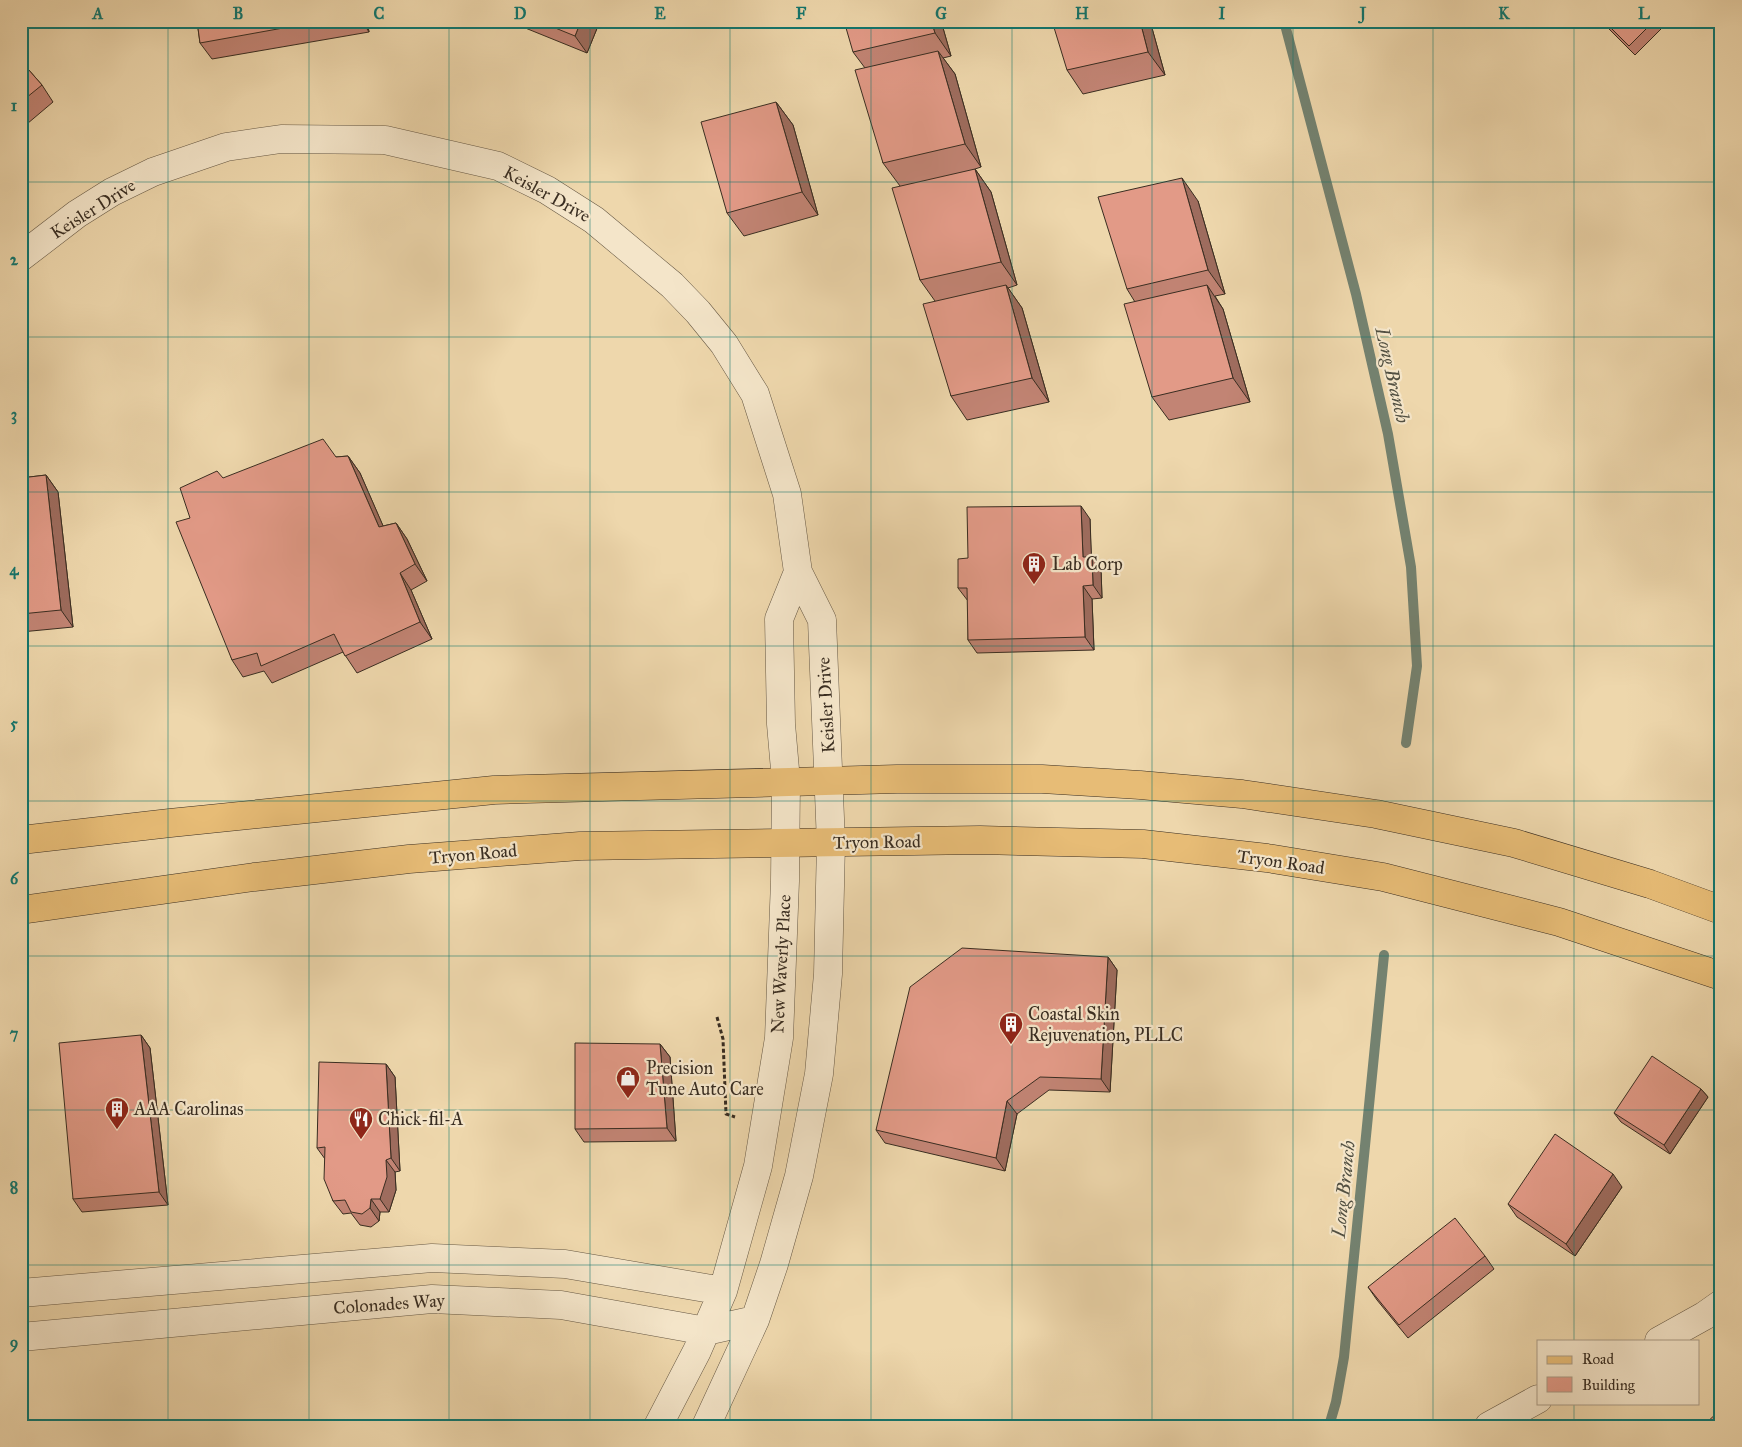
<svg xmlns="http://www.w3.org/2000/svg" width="1742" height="1447" viewBox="0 0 1742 1447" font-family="'IM FELL Great Primer',serif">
	<rect width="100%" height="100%" fill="#eed7ac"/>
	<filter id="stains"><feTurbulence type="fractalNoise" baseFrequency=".004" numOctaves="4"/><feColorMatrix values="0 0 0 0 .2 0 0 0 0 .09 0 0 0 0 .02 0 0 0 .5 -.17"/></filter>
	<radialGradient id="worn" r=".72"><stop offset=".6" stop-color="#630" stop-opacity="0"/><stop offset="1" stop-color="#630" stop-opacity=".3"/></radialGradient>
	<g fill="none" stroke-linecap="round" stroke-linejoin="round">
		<path stroke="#748270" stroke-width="10" d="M1284,21L1356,294L1388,434L1411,567L1417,666L1406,743
			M1329,1426L1336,1402L1344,1357L1384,955"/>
		<g stroke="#665844" stroke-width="29">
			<path id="minor" d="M21,257L77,214L112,192L153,172L226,147L281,139L385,140L498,166L547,190L594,220L672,285L698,312L724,344L755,394L787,494L798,572L822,620L831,843L828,974L819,1074L799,1176L774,1264L755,1320L706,1426
				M21,1293L432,1258L565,1264L723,1291
				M21,1337L432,1299L561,1305L706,1331L755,1320
				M1659,1341L1704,1316L1721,1304
				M658,1426L697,1351L723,1291L758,1166L779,1038L785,881L786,781L781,724L779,619L798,572
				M1489,1426L1538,1399"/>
		</g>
		<g stroke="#392d21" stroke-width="29">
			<path id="major" d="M21,840L170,823L494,790L897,779H1042L1140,785L1242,794L1376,814L1514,843L1650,884L1721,910
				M21,910L254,877L409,859L580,846L980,840L1143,844L1267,858L1383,877L1559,922L1721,976"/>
		</g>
		<path stroke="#392d21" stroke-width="3" stroke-dasharray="4 2.5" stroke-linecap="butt" d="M717,1017L723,1039L726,1114L735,1117"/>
		<use href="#minor" stroke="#f4e5c9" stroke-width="28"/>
		<use href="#major" stroke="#e7bc76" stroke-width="28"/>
	</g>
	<path fill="#c28474" stroke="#392d21" d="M197,21H367L369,32L212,59L200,43Z
		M508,21H600L587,53Z
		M941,21L951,56L943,58L955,74L981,167L975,169L991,192L1017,285L1008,288L1022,308L1049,402L967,420L951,396L935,301L920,280L900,186L883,163L865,68L853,52Z
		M1150,21L1165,75L1083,94L1067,70Z
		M1601,21H1659L1663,27L1635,55Z
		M21,61L42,85L53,102L21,129Z
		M776,102L793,125L818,215L744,236L727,213Z
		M1198,201L1225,294L1215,296L1223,309L1250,402L1169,420L1152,397L1135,302L1127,289Z
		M348,456L360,473L383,526L396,523L407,539L427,581L411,590L432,639L357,673L343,652L272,683L264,671L243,677L232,660L190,518L336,457Z
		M46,475L58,492L73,627L21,632V478Z
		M1090,519L1091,557L1101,569L1102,598L1092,599L1094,650L977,653L968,640V601L958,588L968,558Z
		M1108,957L1117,970L1110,1092L1049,1090L1017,1114L1005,1171L885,1143L876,1130Z
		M141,1035L150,1048L168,1205L82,1212L73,1199Z
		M660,1044L670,1057L676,1141L584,1142L575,1129Z
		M386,1064L395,1077L400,1171L395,1172L396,1190L389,1212H380L379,1221L371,1227L360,1225L351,1213L343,1214L333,1201L325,1159L317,1148Z
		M1701,1089L1708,1097L1670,1154L1621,1122L1614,1113Z
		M1622,1187L1575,1256L1517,1217L1508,1204Z
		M1485,1256L1494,1269L1408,1338L1377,1300L1368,1287Z"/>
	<path fill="#9e6c5e" stroke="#392d21" d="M362,21H367L369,32Z
		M581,21H600L587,53L575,36Z
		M931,21H941L951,56L935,33Z
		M1140,21H1150L1165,75L1148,52Z
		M938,51L955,74L981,167L965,144Z
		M776,102L793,125L818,215L802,192Z
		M975,169L991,192L1017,285L1001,262Z
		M1182,178L1198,201L1225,294L1208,270Z
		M1006,285L1022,308L1049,402L1032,378Z
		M1207,285L1223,309L1250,402L1233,378Z
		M348,456L360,473L391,544L379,527Z
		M46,475L58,492L73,627L61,610Z
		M1081,506L1090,519L1092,570L1083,557Z
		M396,523L407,539L427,581L415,564Z
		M1092,557L1101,569L1102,598L1093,585Z
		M400,573L411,590L432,639L420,622Z
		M1083,586L1092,599L1094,650L1085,637Z
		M1108,957L1117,970L1110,1092L1101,1079Z
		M141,1035L150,1048L168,1205L159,1192Z
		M660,1044L670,1057L676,1141L667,1128Z
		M386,1064L395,1077L400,1171L391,1158Z
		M1701,1089L1708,1097L1670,1154L1664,1145Z
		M1007,1101L1017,1114L1005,1171L996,1158Z
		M386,1160L395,1172L396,1190L389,1212L380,1199Z
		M1613,1174L1622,1187L1575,1256L1566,1244Z
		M371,1199L380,1212L379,1221L370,1208Z"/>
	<path fill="#e29a87" stroke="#392d21" d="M197,21H322L200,43Z
		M538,21H581L575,36Z
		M844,21H931L935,33L853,52Z
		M1052,21H1140L1148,52L1067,70Z
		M1604,21H1654L1629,46Z
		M938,51L965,144L883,163L855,70Z
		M21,61L42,85L21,102Z
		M776,102L802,192L727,213L701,122Z
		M975,169L1001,262L920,280L892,188Z
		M1182,178L1208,270L1127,289L1098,197Z
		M1006,285L1032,378L951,396L923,304Z
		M1207,285L1233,378L1152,397L1124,304Z
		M323,439L336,457L348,456L379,527L396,523L415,564L400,573L420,622L345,656L334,634L261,666L257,653L232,660L176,522L190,518L180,488L217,471L223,478Z
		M46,475L61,610L21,614V478Z
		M1081,506L1083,557H1092L1093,585L1083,586L1085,637L968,640L967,588H958V559L968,558L967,507Z
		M962,948L1108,957L1101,1079L1040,1077L1007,1101L996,1158L876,1130L910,987Z
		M141,1035L159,1192L73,1199L59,1043Z
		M575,1043L660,1044L667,1128L575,1129Z
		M1652,1056L1701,1089L1664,1145L1614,1113Z
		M319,1062L386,1064L391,1158L386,1160L387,1177L380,1199H371L370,1208L362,1214L351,1212L345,1200L333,1201L324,1179L325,1147L317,1148Z
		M1555,1134L1613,1174L1566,1244L1508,1204Z
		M1455,1218L1485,1256L1399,1325L1368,1287Z
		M1721,1409V1426H1703Z"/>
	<path fill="none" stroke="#0f766e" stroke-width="1" stroke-opacity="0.55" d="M168,21V1426M309,21V1426M449,21V1426M590,21V1426M730,21V1426M871,21V1426M1012,21V1426M1152,21V1426M1293,21V1426M1433,21V1426M1574,21V1341M21,182H1721M21,337H1721M21,492H1721M21,646H1721M21,801H1721M21,956H1721M21,1110H1721M21,1265H1721M1574,1403V1426"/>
	<defs>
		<g id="building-pin" transform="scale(1.25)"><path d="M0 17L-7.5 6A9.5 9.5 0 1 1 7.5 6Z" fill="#8f2418" stroke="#f4e5c9"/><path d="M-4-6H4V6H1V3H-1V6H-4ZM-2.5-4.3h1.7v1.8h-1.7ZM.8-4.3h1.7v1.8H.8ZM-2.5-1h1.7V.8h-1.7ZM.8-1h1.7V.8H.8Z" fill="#fff"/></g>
		<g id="shop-pin" transform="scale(1.25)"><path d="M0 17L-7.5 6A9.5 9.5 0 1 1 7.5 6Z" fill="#8f2418" stroke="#f4e5c9"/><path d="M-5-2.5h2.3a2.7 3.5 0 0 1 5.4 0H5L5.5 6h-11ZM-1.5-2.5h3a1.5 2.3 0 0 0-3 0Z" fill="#fff"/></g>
		<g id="restaurant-pin" transform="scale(1.25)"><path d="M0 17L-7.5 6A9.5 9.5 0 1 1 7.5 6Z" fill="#8f2418" stroke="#f4e5c9"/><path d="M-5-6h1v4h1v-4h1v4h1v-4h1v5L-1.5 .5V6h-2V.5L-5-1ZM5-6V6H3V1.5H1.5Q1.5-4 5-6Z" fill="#fff"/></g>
	</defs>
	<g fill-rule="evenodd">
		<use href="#building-pin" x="1034" y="564"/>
		<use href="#building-pin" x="1011" y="1024"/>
		<use href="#shop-pin" x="628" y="1078"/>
		<use href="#building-pin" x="117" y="1109"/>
		<use href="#restaurant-pin" x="361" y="1119"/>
	</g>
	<g text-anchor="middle" stroke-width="4.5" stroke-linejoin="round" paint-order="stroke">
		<g font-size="18" fill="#392d21" stroke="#f4e5c9">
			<text transform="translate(547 194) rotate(29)" y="6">Keisler Drive</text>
			<text transform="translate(93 209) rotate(-32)" y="6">Keisler Drive</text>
			<text transform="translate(826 705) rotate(-93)" y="6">Keisler Drive</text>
			<text transform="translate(877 842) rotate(-1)" y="6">Tryon Road</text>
			<text transform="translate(473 854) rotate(-5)" y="6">Tryon Road</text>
			<text transform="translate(1281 862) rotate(8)" y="6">Tryon Road</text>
			<text transform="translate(781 964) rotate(-87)" y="6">New Waverly Place</text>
			<text transform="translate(389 1304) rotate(-4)" y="6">Colonades Way</text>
		</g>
		<g font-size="18" fill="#392d21" stroke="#f4e5c9" text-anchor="start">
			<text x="1052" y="570">Lab Corp</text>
			<text x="1028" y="1020">Coastal Skin<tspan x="1028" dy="21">Rejuvenation, PLLC</tspan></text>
			<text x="646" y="1074">Precision<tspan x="646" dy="21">Tune Auto Care</tspan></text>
			<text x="134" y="1115">AAA Carolinas</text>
			<text x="378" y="1125">Chick-fil-A</text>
		</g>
		<g font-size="19" font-style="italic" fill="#525042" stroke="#f4e5c9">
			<text transform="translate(1393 375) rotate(77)" y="7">Long Branch</text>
			<text transform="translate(1343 1189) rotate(-84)" y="7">Long Branch</text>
		</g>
	</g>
	<rect width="1742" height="1447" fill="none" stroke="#eed7ac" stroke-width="55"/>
	<rect x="1537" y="1340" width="162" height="65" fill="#f4e5c9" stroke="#a99b86"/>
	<rect x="1547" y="1356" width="25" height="8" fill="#e7bc76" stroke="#a99b86"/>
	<text x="1582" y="1364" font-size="15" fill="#392d21">Road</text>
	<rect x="1547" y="1377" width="25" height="15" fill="#e29a87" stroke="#a99b86"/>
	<text x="1582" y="1390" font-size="15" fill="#392d21">Building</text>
	<rect x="28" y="28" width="1686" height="1392" fill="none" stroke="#0f766e" stroke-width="2"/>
	<g font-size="16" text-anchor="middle" font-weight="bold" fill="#0f766e">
		<text x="98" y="19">A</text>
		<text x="238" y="19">B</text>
		<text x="379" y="19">C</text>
		<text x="520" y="19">D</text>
		<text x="660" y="19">E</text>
		<text x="801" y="19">F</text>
		<text x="941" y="19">G</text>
		<text x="1082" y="19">H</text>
		<text x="1222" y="19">I</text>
		<text x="1363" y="19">J</text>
		<text x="1504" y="19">K</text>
		<text x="1644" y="19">L</text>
		<text x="14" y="111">1</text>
		<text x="14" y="265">2</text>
		<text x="14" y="420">3</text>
		<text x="14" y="575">4</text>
		<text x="14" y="729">5</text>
		<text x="14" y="884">6</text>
		<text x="14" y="1039">7</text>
		<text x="14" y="1193">8</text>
		<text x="14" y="1348">9</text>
	</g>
	<rect width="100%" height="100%" filter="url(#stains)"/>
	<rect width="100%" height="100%" fill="url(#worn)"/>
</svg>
